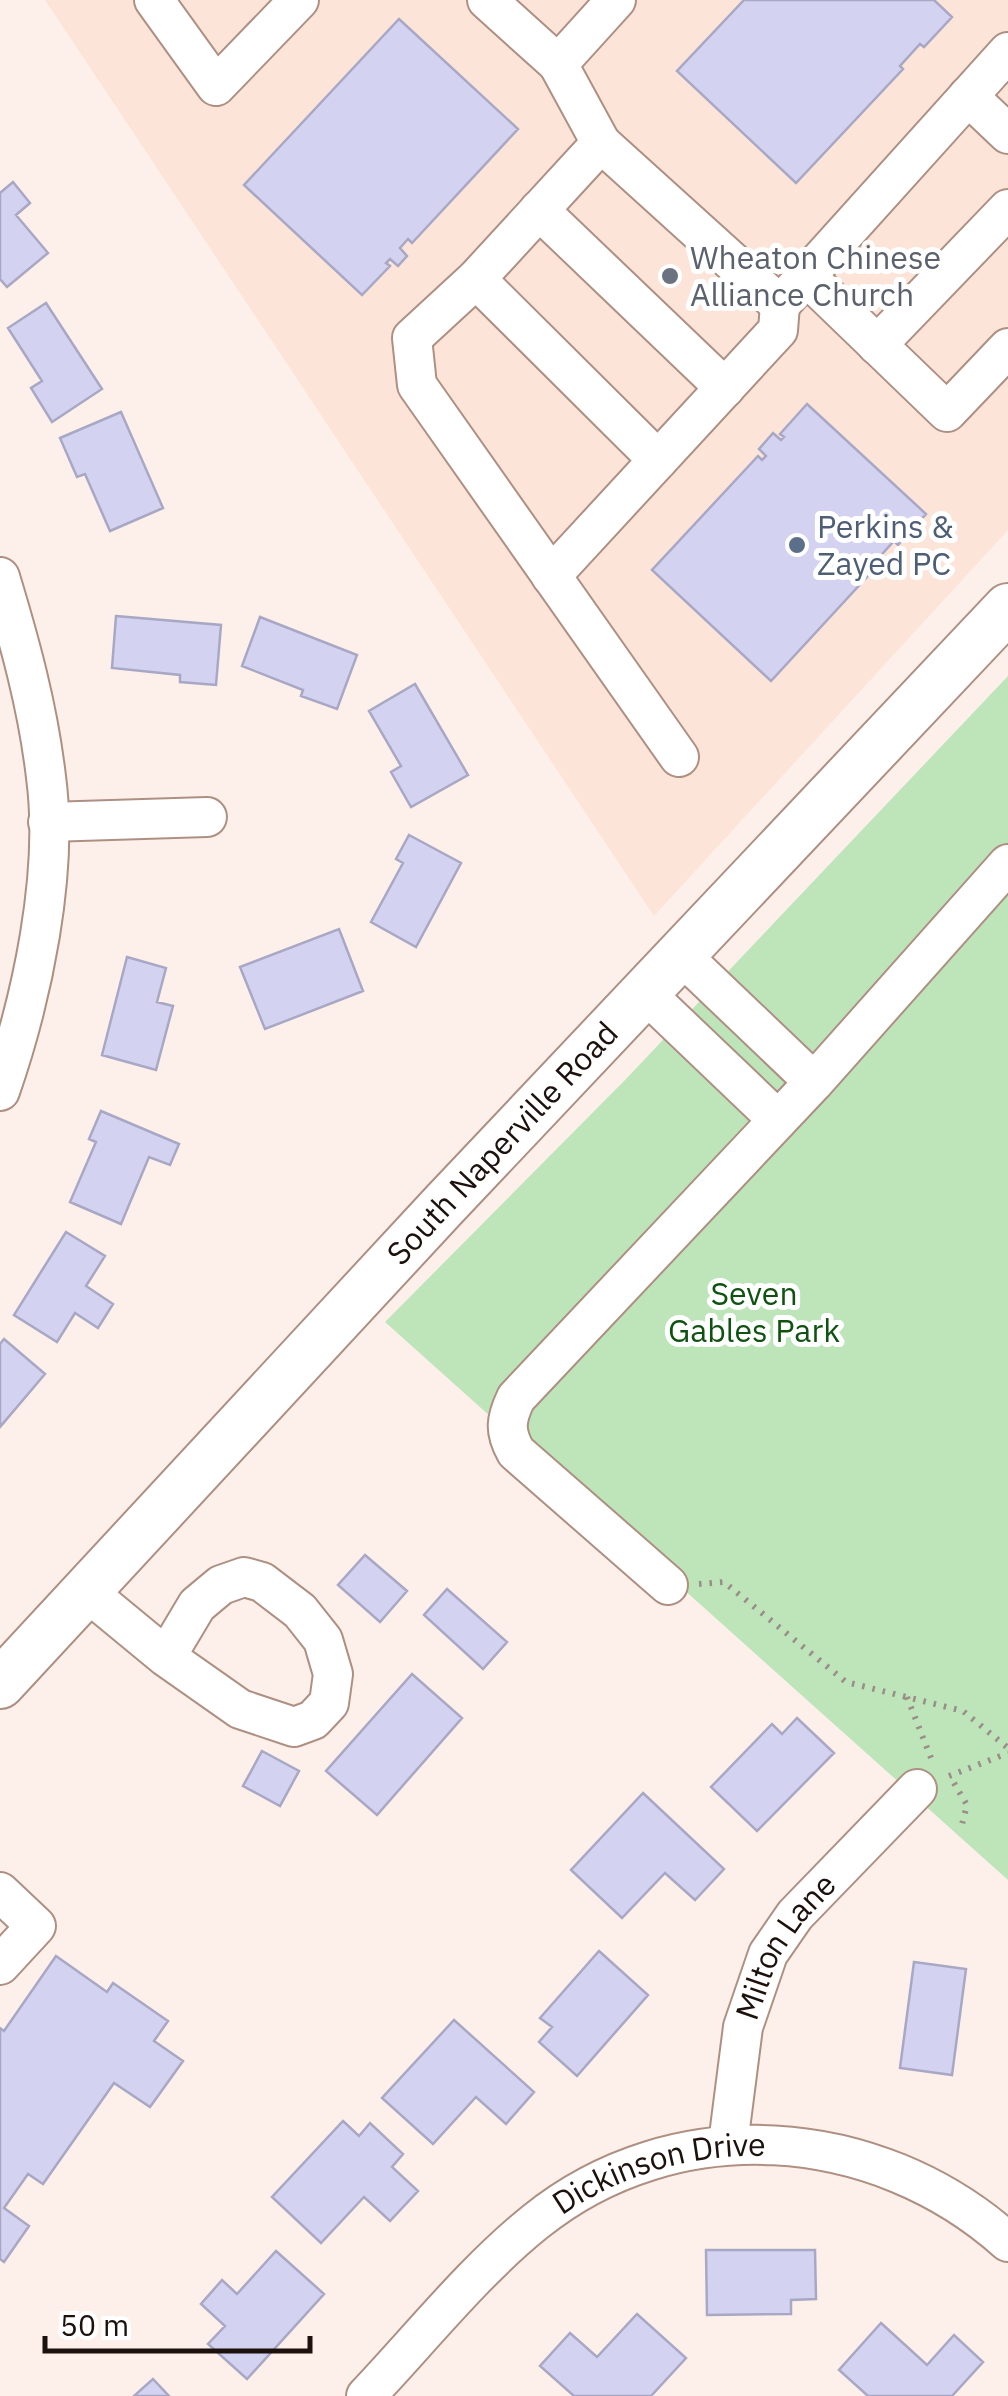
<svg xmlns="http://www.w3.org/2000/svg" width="1008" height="2396" viewBox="0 0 1008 2396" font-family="'IBM Plex Sans',sans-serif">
	<rect width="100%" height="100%" fill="#fdf0ea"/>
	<path fill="#fce4d9" d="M45,0H1008V530L654,916Z"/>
	<path fill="#bee5ba" d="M1008,676V1880L385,1322L625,1080Z"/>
	<path fill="#d3d3f1" stroke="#a8a8c5" stroke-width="2.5" d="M744,0H934L952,17L924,47L920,44L900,66L903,69L796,183L677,71Z
		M399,19L518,129L412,243L408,239L400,248L407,256L398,266L390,259L386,263L390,266L362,295L244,185Z
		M13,182L30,203L16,215L48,253L7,287L0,279V193Z
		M46,303L102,389L52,422L31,388L42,381L8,328Z
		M807,404L926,514L898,545L894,541L874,563L877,566L771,681L652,570L758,456L762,460L766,456L759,449L773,433L781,440L784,437L780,434Z
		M121,412L163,508L110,531L85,474L77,477L60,438Z
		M116,616L221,625L216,685L180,682V675L112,668Z
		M260,617L357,655L337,709L301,696L303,690L242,666Z
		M415,684L468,775L411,807L391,772L401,766L369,711Z
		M409,835L461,863L416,947L371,922L403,863L396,859Z
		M339,929L363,991L265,1029L240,967Z
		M127,957L166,968L157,1002L173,1006L156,1070L102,1055Z
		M101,1111L179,1144L170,1165L149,1157L121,1224L70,1202L96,1142L89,1139Z
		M66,1232L105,1256L86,1286L113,1304L98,1328L75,1313L57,1342L14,1315Z
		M4,1339L45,1374L0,1427V1344Z
		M365,1555L407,1591L380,1622L338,1585Z
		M447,1589L507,1642L483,1669L424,1615Z
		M412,1674L462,1718L377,1815L326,1771Z
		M797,1718L834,1753L757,1831L711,1787L772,1724L782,1734Z
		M262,1751L299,1771L280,1806L243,1786Z
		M643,1793L724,1869L695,1900L665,1873L622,1918L571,1870Z
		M599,1951L648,1995L577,2076L539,2042L552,2027L540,2018Z
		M56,1956L107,1992L113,1983L168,2021L154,2041L183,2061L150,2107L114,2083L43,2184L28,2174L4,2208L29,2226L4,2262L0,2259V2028L4,2031Z
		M914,1962L966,1969L952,2075L900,2068Z
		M454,2020L534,2092L506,2124L476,2097L433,2144L382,2098Z
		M343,2121L359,2136L370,2123L403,2154L392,2167L418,2191L390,2221L364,2197L321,2243L272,2197Z
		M706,2250H815L816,2299L791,2300V2314L707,2315Z
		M276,2251L324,2294L247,2379L208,2344L225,2326L201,2304L222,2280L237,2294Z
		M637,2314L686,2358L651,2396H574L540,2366L570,2333L597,2357Z
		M881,2323L927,2365L954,2335L983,2362L952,2396H868L839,2370Z
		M153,2379L169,2396H134Z"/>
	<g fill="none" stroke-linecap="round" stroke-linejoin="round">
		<g stroke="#ae9083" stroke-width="42">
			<g id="minor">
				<path d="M154,0L216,86L299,0"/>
				<path d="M487,0L558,64"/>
				<path d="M616,0L558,64L601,143L476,279L412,338L417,385L679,757"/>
				<path d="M968,96L1008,134"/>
				<path d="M601,143L780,305L1008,52"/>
				<path d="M539,210L725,388"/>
				<path d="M806,276L947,412L1008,348"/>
				<path d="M476,279L658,460"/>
				<path d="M877,345L1008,209"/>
				<path d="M551,576L778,330L780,305"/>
				<path d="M0,577C20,643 38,708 46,777C59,873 32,999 0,1091"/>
				<path d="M48,822L207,817"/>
				<path d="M681,955L814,1082"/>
				<path d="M645,993L778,1120"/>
				<path d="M668,1585L516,1452C504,1431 506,1419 516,1398L814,1082L1008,864"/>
				<path d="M86,1591L166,1657L240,1709L294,1727L313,1720L329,1703L333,1674L323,1640L300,1611L262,1582L244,1577L221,1585L197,1605L166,1657"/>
				<path d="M0,1892L36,1926L0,1965"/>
				<path id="s1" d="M728,2144L743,2027L768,1954L795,1915L917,1789"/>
				<path id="s2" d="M366,2396C420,2339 474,2271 535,2222C675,2109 876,2124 1008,2242"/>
			</g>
		</g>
		<g stroke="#ae9083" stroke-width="52">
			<g id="major">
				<path id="s3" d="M0,1684L443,1206L1008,608"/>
			</g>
		</g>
		<path stroke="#9a8e89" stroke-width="6" stroke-dasharray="2.5 8" stroke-linecap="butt" d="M699,1584L724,1582L846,1682L963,1711L1008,1748
			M907,1697L931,1758
			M949,1776L1008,1753
			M954,1783L967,1805L961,1828"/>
		<use href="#minor" stroke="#fff" stroke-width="38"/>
		<use href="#major" stroke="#fff" stroke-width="48"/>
	</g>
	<circle fill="#6b7280" stroke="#fff" stroke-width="4" cx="670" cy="276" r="10"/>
	<circle fill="#5c6f8a" stroke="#fff" stroke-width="4" cx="797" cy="545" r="10"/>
	<g text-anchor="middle" stroke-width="10" stroke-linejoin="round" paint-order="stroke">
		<g font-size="32" fill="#5b616d" stroke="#fff" text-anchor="start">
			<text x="690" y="269">Wheaton Chinese<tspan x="690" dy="37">Alliance Church</tspan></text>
		</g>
		<g font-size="32" fill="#4e5e75" stroke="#fff" text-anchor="start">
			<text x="817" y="538">Perkins &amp;<tspan x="817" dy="37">Zayed PC</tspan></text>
		</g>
		<g font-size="32" fill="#1c110d" stroke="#fff">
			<text dy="11" stroke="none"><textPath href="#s3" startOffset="738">South Naperville Road</textPath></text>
			<text dy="11" stroke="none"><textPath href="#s1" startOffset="210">Milton Lane</textPath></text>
			<text dy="11" stroke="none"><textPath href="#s2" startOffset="380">Dickinson Drive</textPath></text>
		</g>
		<g font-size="32" fill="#105211" stroke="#fff">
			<text x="754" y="1305">Seven<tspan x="754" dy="37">Gables Park</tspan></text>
		</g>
	</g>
	<path d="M45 2336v15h265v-15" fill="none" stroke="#1c110d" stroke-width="5"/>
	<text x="60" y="2336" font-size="30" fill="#1c110d" stroke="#ffffff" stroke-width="8" paint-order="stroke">50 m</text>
</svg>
